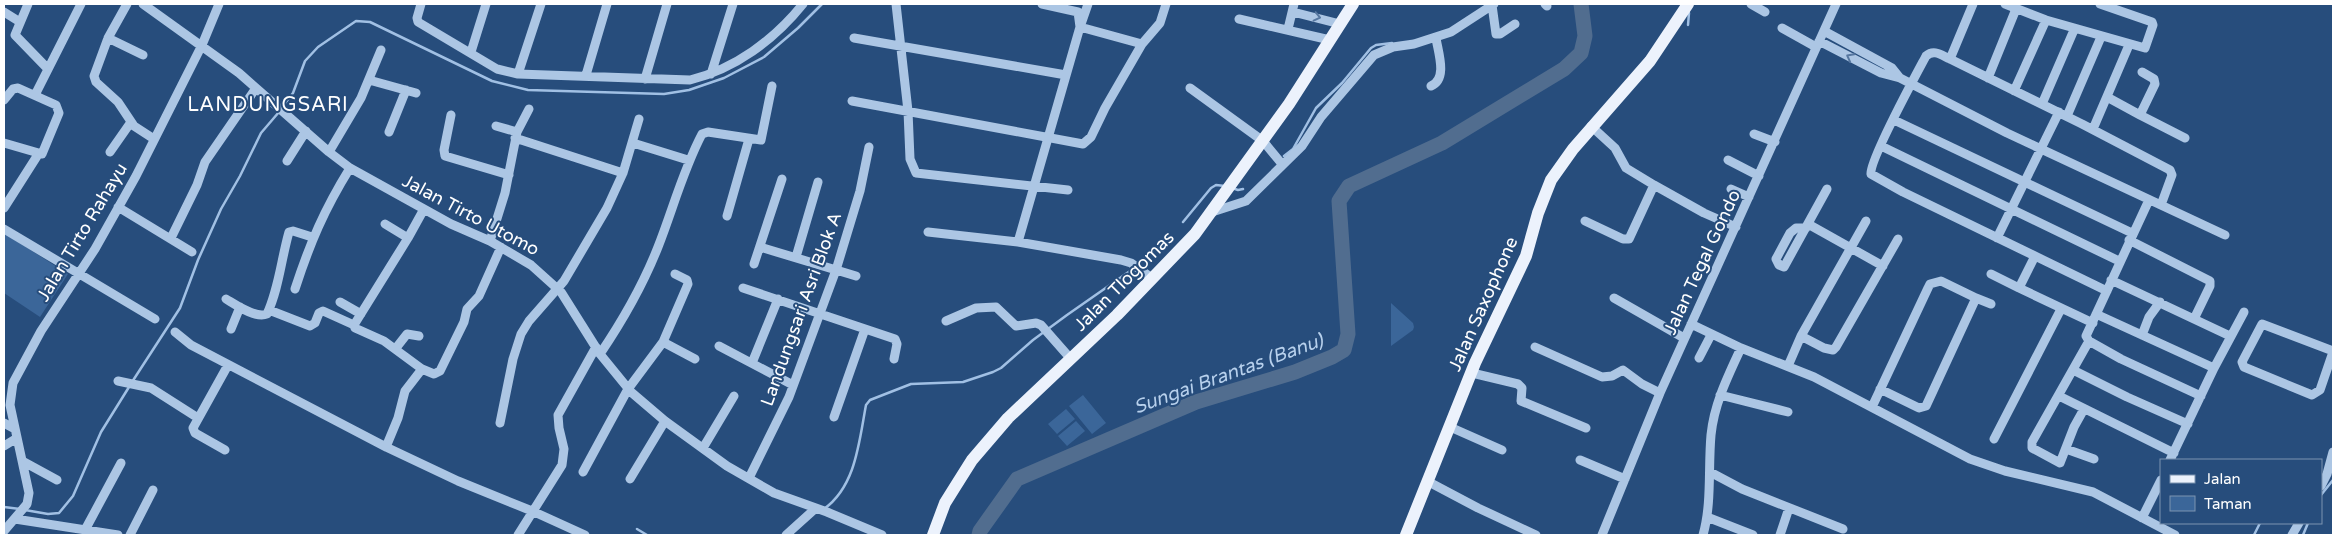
<svg xmlns="http://www.w3.org/2000/svg" width="2337" height="539" viewBox="0 0 2337 539" font-family="'Varela Round',sans-serif">
	<rect width="100%" height="100%" fill="#274d7c"/>
	<path fill="#3b6699" d="M4,233L68,274L40,317L4,293Z
		M1391,303L1413,323L1414,327L1413,330L1391,346Z
		M1083,395L1106,423L1092,434L1069,406Z
		M1066,409L1075,419L1057,434L1048,424Z
		M1076,421L1085,431L1067,446L1058,436Z"/>
	<g fill="none" stroke-linecap="round" stroke-linejoin="round">
		<path stroke="#a1c0e4" stroke-width="2.5" d="M1688,25L1689,13
			M282,107L293,93L305,61L318,47L356,21L370,22L492,81L528,90L664,94L689,90L724,78L764,57L798,28L822,4
			M1284,156L1293,149L1316,108L1342,83L1371,48L1376,45L1392,43
			M1232,188L1238,190L1243,189
			M1183,222L1211,188L1216,185L1225,186
			M1140,262L1153,250
			M132,382L180,308L198,260L221,209L240,176L261,133L279,112
			M2321,495L2333,480
			M4,507L20,509
			M824,509C856,486 859,442 866,405L870,400L911,384L963,382L993,372L1001,368L1033,340L1067,315L1130,271
			M25,510L48,514L59,513L73,496L101,432L129,387
			M637,529L647,535
			M2254,535L2260,523
			M2303,535L2308,523"/>
		<path stroke="#516d8f" stroke-width="15" d="M979,535L980,531L1017,479L1196,402L1295,372L1332,357L1344,350L1348,334L1339,201L1349,186L1442,143L1564,69L1581,53L1585,36L1581,4"/>
		<path stroke="#acc6e4" stroke-width="9" d="M28,4L15,35L48,69
			M127,4L108,38L94,76L96,82L118,102L134,126L154,139
			M143,4L239,73L329,152L350,168L451,224L490,241L531,265L561,292L600,354L631,392L665,421L727,466L774,493L827,512L882,535
			M421,4L417,18L418,22L497,69L518,74L690,80C735,69 774,40 803,4
			M896,4L908,111L910,159L916,173L1068,190
			M1088,4L1080,27L1142,44
			M1545,4L1547,6
			M1751,4L1765,12
			M2005,4L2046,20L2145,48L2153,25L2152,22L2100,4
			M1492,5L1496,34H1500L1515,24
			M4,12L20,22
			M1293,12L1340,24
			M1239,19L1330,40
			M1782,28L1816,47
			M1288,29L1294,4
			M1824,31L1892,68L1900,78
			M108,38L143,55
			M854,38L1066,75
			M1819,41L1881,73L1900,78L2007,133L2225,235
			M471,52L486,4
			M1950,59L1973,4
			M518,74L541,4
			M711,74L733,4
			M586,75L607,4
			M1988,78L2016,9
			M645,79L667,4
			M369,80L416,93
			M1431,86C1448,79 1438,52 1436,38
			M1190,88L1263,141L1282,164
			M2014,91L2046,20
			M35,95L81,4
			M2107,97L2140,115L2155,84L2154,79L2142,72
			M4,100L13,89L18,88L56,105L59,113L42,154L4,143
			M852,101L1083,144L1091,137L1105,108L1142,44L1160,23L1166,4
			M2042,104L2074,30
			M451,115L444,150L445,156L509,175
			M2140,115L2185,138
			M2067,116L2101,37
			M1894,120L2132,233
			M496,126L517,132
			M1591,126L1615,148L1626,168L1654,185
			M2093,129L2129,45
			M389,132L406,90
			M1754,134L1775,142
			M515,138L623,173
			M633,143L688,160
			M1881,146L2119,261
			M110,152L131,122
			M329,152L361,98L381,50
			M1728,160L1759,176
			M287,161L306,131
			M1731,189L1749,197
			M118,207L192,252
			M4,208L39,153
			M424,209L408,238L354,325L355,328L384,341L422,369L434,374L440,371L464,322L467,309L479,296L501,247
			M1212,212L1246,201L1302,146L1321,117L1374,55L1393,47L1414,44L1451,32L1494,4
			M727,216L749,139
			M1585,221L1623,239H1629L1654,185L1704,213L1736,227
			M385,224L408,238
			M1808,224L1883,266
			M1806,228H1796L1790,233L1776,259L1779,265L1784,267L1827,189
			M4,229L155,319
			M928,232L1018,242L1121,260L1131,263L1153,279
			M171,238L197,185L205,162L256,88
			M1997,238L2059,112
			M2129,240L2210,281V286L2194,319
			M490,241L505,193L517,132L529,109
			M1018,242L1080,27L1078,12L1042,4
			M760,247L856,276
			M2035,256L2019,288L2093,323
			M796,257L818,182
			M754,264L782,179
			M1991,274L2019,288
			M2111,280L2230,336
			M743,288L895,339L897,344L894,359
			M295,289C310,243 324,210 350,168
			M2107,291L1903,192L1871,174C1869,161 1917,73 1926,56C1934,49 1941,55 1950,59L2082,124L2170,170L2172,175L2161,205
			M1614,298L1684,338
			M1976,298L1991,304
			M226,299C236,305 256,319 267,314C279,288 281,260 289,232L293,231L312,237
			M340,302L361,314
			M269,310L310,326L315,323L319,313L323,311L354,325
			M2096,314L2214,368
			M946,321L976,308L996,307L1016,326L1036,323L1041,325L1070,358
			M1691,324L1741,348L1814,377L1970,459L2005,471L2093,492L2175,535
			M231,329L240,307
			M175,332L191,345L386,447L458,481L532,511L585,535
			M2142,335L2149,317L2160,302
			M1801,336L1824,348L1833,350L1836,347L1898,239
			M2089,341L2121,359L2201,396
			M663,342L695,359
			M719,346L793,385
			M1535,347L1602,377L1612,376L1623,370L1642,384L1660,393
			M396,348L407,334L419,336
			M2333,351L2262,324L2242,362L2244,367L2312,395L2320,390L2333,352
			M600,354C623,320 643,285 658,247C673,209 683,170 702,134L708,132L761,140L772,86
			M1699,358L1711,335
			M752,363L778,299
			M1788,366L1801,336L1866,221
			M2073,370L2127,397L2188,424
			M1472,373L1518,384L1522,388L1521,401L1586,428
			M118,381L151,388L198,418
			M1720,395L1788,412
			M2059,396L2174,453
			M1872,407L1928,288L1930,284L1941,281L1976,298L1926,406L1919,408L1880,389
			M2084,409L2074,427L2060,463L2032,448V442L2089,341L2086,336L2149,200
			M834,417L865,329
			M4,423L15,429
			M500,423L513,359L521,334L529,321L564,281L607,208L623,173L639,119
			M1450,427L1502,450
			M1994,439L2061,309
			M4,446L17,438
			M386,447L398,418L405,391L422,369
			M703,448L734,396
			M2066,449L2094,459
			M225,450L195,433L193,428L228,365
			M1580,460L1625,479
			M2170,460L2214,368L2244,312
			M24,462L57,480
			M583,472L628,389L663,342L688,284L687,280L675,274
			M1710,472L1742,489L1843,529
			M749,478L789,397L836,270L860,191L869,147
			M630,479L665,421
			M1427,481L1478,508L1536,535
			M2321,486L2327,474L2333,452
			M1707,517L1753,535
			M2142,518L2161,480
			M15,519L118,535
			M85,530L121,463
			M4,531L27,504L29,493L10,405L13,383L41,331L95,249L136,176L202,45L219,4
			M130,535L153,490
			M518,535L562,465L564,449L559,428L558,415L596,347
			M786,535L816,508
			M1602,535L1660,393L1836,4
			M1703,535C1712,503 1708,469 1711,435C1714,404 1728,376 1741,348
			M1780,535L1789,508
			M2292,535L2299,523"/>
		<path stroke="#ecf2fc" stroke-width="12" d="M933,535L945,503L955,487L972,460L1008,418L1117,315L1195,234L1289,104L1353,4
			M1406,535L1475,363L1526,256L1538,213L1551,180L1573,149L1650,61L1688,4"/>
	</g>
	<defs><path id="oneway-chevron" d="M-2-3.5L2.5 0L-2 3.5" fill="none" stroke-width="1.6" stroke-linecap="round" stroke-linejoin="round" transform="scale(1.25)"/></defs>
	<g stroke="#5677a0">
		<use href="#oneway-chevron" transform="translate(1317 17) rotate(13)"/>
		<use href="#oneway-chevron" transform="translate(1850 57) rotate(-152)"/>
	</g>
	<g text-anchor="middle" stroke-width="4" stroke-linejoin="round" paint-order="stroke">
		<g font-size="18" fill="#fff" stroke="#274d7c">
			<text transform="translate(471 215) rotate(28)" y="6">Jalan Tirto Utomo</text>
			<text transform="translate(82 232) rotate(-59)" y="6">Jalan Tirto Rahayu</text>
			<text transform="translate(1702 262) rotate(-65)" y="6">Jalan Tegal Gondo</text>
			<text transform="translate(1124 281) rotate(-45)" y="6">Jalan Tlogomas</text>
			<text transform="translate(1483 304) rotate(-66)" y="6">Jalan Saxophone</text>
			<text transform="translate(801 309) rotate(-70)" y="6">Landungsari Asri Blok A</text>
		</g>
		<g font-size="19" font-style="italic" fill="#b7d0ec" stroke="#274d7c">
			<text transform="translate(1228 373) rotate(-20)" y="7">Sungai Brantas (Banu)</text>
		</g>
		<g font-size="20" letter-spacing="1" fill="#fff" stroke="#274d7c">
			<text x="268" y="111">LANDUNGSARI</text>
		</g>
	</g>
	<rect width="2337" height="539" fill="none" stroke="#ffffff" stroke-width="10"/>
	<rect x="2160" y="459" width="162" height="65" fill="#274d7c" stroke="#7d94b0"/>
	<rect x="2170" y="475" width="25" height="8" fill="#ecf2fc" stroke="#7d94b0"/>
	<text x="2204" y="484" font-size="15" fill="#ffffff">Jalan</text>
	<rect x="2170" y="496" width="25" height="15" fill="#3b6699" stroke="#7d94b0"/>
	<text x="2204" y="509" font-size="15" fill="#ffffff">Taman</text>
</svg>
